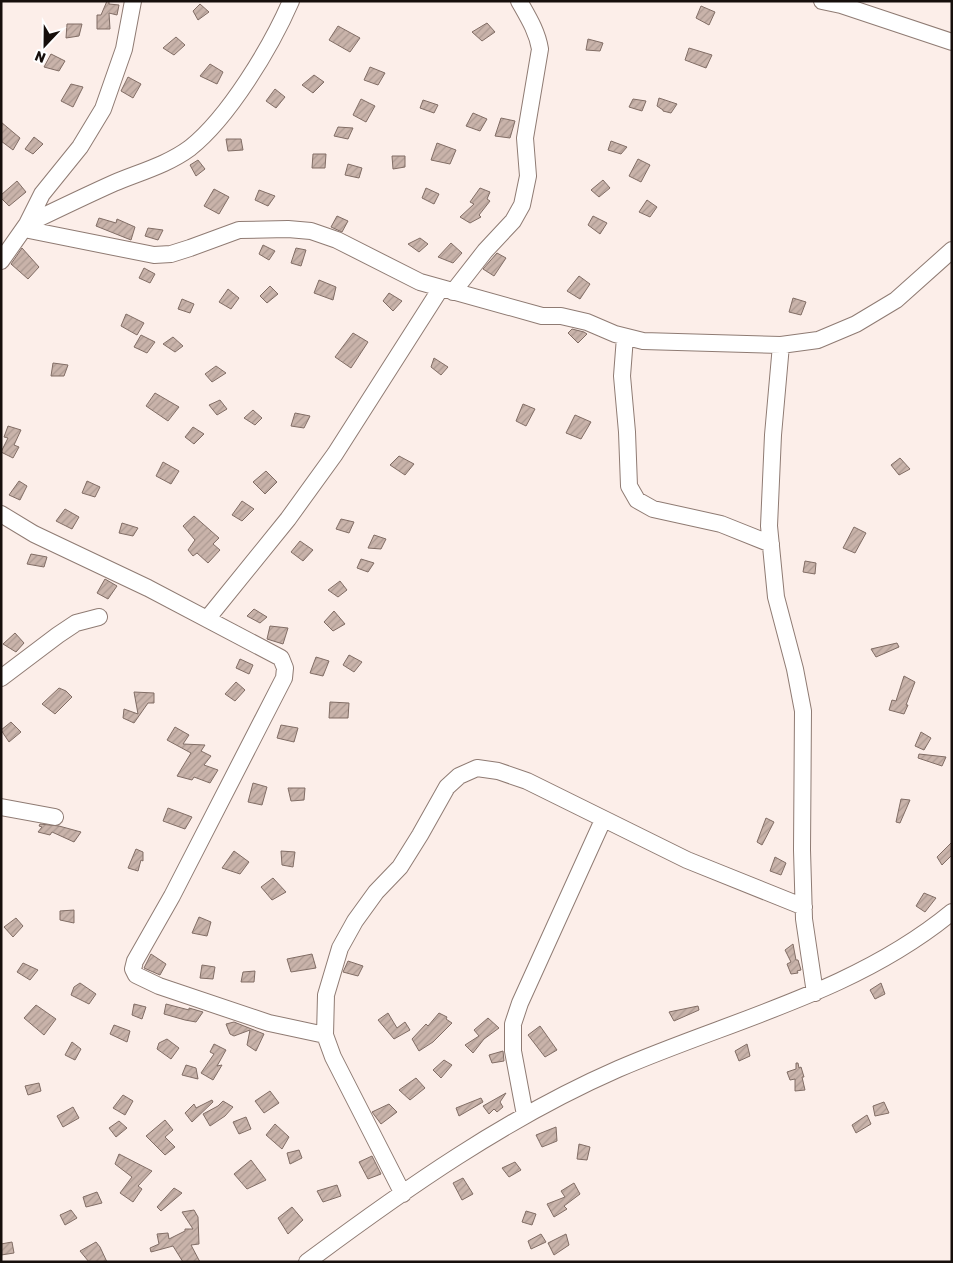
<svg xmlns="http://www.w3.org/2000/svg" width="953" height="1263" viewBox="0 0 953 1263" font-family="Rubik,sans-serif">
	<defs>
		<pattern id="building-hatch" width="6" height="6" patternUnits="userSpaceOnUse" patternTransform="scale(1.25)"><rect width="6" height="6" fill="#c9b3aa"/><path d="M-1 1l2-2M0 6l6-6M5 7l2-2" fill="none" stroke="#ac9991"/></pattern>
	</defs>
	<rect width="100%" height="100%" fill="#fceee9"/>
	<path fill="url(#building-hatch)" stroke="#816d65" d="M107,1H109V4L119,5L117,15L109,13L110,29H97V15H101Z
		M200,4L209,12L198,20L193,11Z
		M701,6L715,12L709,25L696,18Z
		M487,23L495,32L482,41L472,32Z
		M67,24H82L79,36L66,38Z
		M338,26L360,38L350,52L329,40Z
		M176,37L185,45L174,55L163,48Z
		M588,39L603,43L600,51L586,50Z
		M689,48L712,55L706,68L685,60Z
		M51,54L65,61L59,71L44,67Z
		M210,64L223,72L217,84L200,76Z
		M370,67L385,73L378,85L364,80Z
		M314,75L324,82L313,93L302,85Z
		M128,77L141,84L133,98L121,91Z
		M71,84L83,87L73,107L61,101Z
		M275,89L285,97L276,108L266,101Z
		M659,98L677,104L671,113L663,111V110L657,106Z
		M361,99L375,106L366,122L353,115Z
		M633,99L646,101L642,111L629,107Z
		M423,100L438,105L434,113L420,108Z
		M473,113L487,119L480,131L466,126Z
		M501,118L515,121L510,138L495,136Z
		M1,122L20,138L13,150L1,141Z
		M338,127L353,128L348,139L334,136Z
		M34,137L43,144L33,154L25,149Z
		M226,139H241L243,150L228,151Z
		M611,141L627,147L621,154L608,150Z
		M437,143L456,150L450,164L431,160Z
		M313,154H326L325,168H312Z
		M392,156H405V167L393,169Z
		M638,159L650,165L641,182L629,176Z
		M198,160L205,169L196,176L190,165Z
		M348,164L362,168L359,178L345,175Z
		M603,180L610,188L599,197L591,190Z
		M17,181L26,192L9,206L1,198V195Z
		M426,188L439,194L434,204L422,198Z
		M480,188L490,192L487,199L490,201L479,215L481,217L470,223L460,217L474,204L470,202Z
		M214,189L229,197L219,214L204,206Z
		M259,190L275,196L268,206L255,200Z
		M647,200L657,207L650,217L639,212Z
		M337,216L348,221L342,232L331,227Z
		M593,216L607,223L600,234L588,225Z
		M99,218L116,223L117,219L135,227L131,240L96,226Z
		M148,228L163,230L158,240L145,236Z
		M420,238L428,244L419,252L408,244Z
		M451,243L462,253L453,263L438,257Z
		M263,245L275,251L269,260L259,254Z
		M22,248L39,267L28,279L11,264Z
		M296,248L306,250L301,266L291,263Z
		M497,253L506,258L494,276L483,269Z
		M144,268L155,274L150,283L139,278Z
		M579,276L590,284L580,299L567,291Z
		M319,280L336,287L333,300L314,293Z
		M270,286L278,294L267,303L260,296Z
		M228,289L239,298L231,309L219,302Z
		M389,293L402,301L393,311L383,301Z
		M793,298L806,302L801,315L789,312Z
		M182,299L194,304L190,313L178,309Z
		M126,314L144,323L137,335L121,326Z
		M572,329L584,332L587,334L578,343L568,333Z
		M353,333L368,342L351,368L335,357Z
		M141,335L155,342L147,353L134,347Z
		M173,337L183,346L175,352L163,344Z
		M434,358L448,367L441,375L431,367Z
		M53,363L68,365L64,376H51Z
		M216,366L226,373L212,382L205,374Z
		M155,393L179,407L168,421L146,406Z
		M220,400L227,409L217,415L209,405Z
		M523,404L535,409L526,426L516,421Z
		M253,410L262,418L255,425L244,418Z
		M295,413L310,416L304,428L291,426Z
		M575,415L591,422L581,439L566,433Z
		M8,426L21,430L14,445L19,447L13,458L1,452L8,438L4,437Z
		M193,427L204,434L194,444L185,437Z
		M399,456L414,464L405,475L390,465Z
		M900,458L910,469L899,475L891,465Z
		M163,462L179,471L171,484L156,476Z
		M266,471L277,482L265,494L253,482Z
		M19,481L27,486L20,500L9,495Z
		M87,481L100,487L95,497L82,493Z
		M242,501L254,509L242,521L232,515Z
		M65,509L79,517L72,529L56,521Z
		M194,516L219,538L213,544L220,550L208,563L197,553L193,556L188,550L195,540L183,526Z
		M341,519L354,522L349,533L336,529Z
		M122,523L138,528L133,536L119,533Z
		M854,527L866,533L855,553L843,548Z
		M374,535L386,539L381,549L368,548Z
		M300,541L313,550L303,561L291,552Z
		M31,554L47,557L44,567L27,564Z
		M361,559L374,563L368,572L357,568Z
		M805,561L816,563L815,574L803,572Z
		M105,579L117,586L108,599L97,593Z
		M340,581L347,590L338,597L328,590Z
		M254,609L267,617L260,623L247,616Z
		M334,611L345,624L333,631L324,622Z
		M270,626L288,628L283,644L267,639Z
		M15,633L24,643L16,652L3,644Z
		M897,643L899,647L876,657L871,649Z
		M349,655L362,662L354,672L343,665Z
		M316,657L329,661L323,676L310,673Z
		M240,659L253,665L249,674L236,668Z
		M904,676L915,682L906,705H908L904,714L889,710L892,700L896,701Z
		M236,682L245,690L235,701L225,694Z
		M59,688L66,691L72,697L55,714L42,704Z
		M134,692L154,693V703H148L134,723L123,718L124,709L138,714Z
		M330,702L349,703L348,718H329Z
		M11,722L21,732L9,742L1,730Z
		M281,725L298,728L294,742L277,738Z
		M175,727L189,735L183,744L205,745L201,751L211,756L204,765L218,770L210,783L194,777L192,780L177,776L191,753L167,740Z
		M921,732L931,738L924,750L915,746Z
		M919,754L946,757L942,766L918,758Z
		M253,783L267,787L262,805L248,802Z
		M288,788H305L304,800L291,801Z
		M901,799L910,800L900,823L896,822Z
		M168,808L192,817L185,829L163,821Z
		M766,818L774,822L762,845L757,842Z
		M40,824L59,826L81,832L74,842L52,832L50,835L38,832L42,827L39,826Z
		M952,842V855L942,865L937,857Z
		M136,849L143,852V861L141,860L138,871L128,868Z
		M234,851L249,862L240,874L222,868Z
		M281,851L295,852L293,867L282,865Z
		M775,857L786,863L781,875L770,871Z
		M273,878L286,892L272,900L261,887Z
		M924,893L936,898L925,912L916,906Z
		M74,910V923L60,920V911Z
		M199,917L211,922L207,936L192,933Z
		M16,918L23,926L13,937L4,927Z
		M793,944L796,960H798L801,970L797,971L798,973L791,974L787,964L791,962L785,950Z
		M151,954L166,964L160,975L144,968Z
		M312,954L316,968L291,972L287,959Z
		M348,961L363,966L358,976L343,972Z
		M23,963L38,970L30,980L17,972Z
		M202,965L215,967L213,979L200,978Z
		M255,971L254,982H241L243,972Z
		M80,983L96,994L89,1004L71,995L74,987Z
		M881,983L885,994L875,999L870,990Z
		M134,1004L146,1007L142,1019L132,1015Z
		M166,1004L189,1010V1008L203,1012L196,1022L185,1020L164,1014Z
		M36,1005L56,1019L44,1035L24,1018Z
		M698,1006L699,1010L674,1021L669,1012Z
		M388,1013L397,1028L405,1022L410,1030L394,1039L378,1020Z
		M439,1013L447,1017L446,1019L452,1023L433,1042L419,1051L412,1039L426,1024L428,1026Z
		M488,1018L499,1028L484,1039L473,1053L465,1045L479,1036L474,1030Z
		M234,1022L264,1034L256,1051L247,1045L250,1030L234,1036L230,1034L226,1024Z
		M114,1025L130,1031L127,1042L110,1034Z
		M540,1026L557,1050L545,1057L528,1035Z
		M167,1039L179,1048L171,1059L157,1049L159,1043Z
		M72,1042L81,1049L75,1060L65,1055Z
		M214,1044L226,1050L217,1066L222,1065L213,1080L201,1073L214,1054L210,1052Z
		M747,1044L750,1056L739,1061L735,1051Z
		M503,1051L504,1061L492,1063L489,1055Z
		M444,1060L452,1065L441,1078L433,1070Z
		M796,1063H798L799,1068L801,1067L804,1077H802L805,1090L795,1091V1079L790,1080L787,1072L796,1069Z
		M186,1065L196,1068L198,1079L182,1075Z
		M416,1078L425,1088L410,1100L399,1090Z
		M39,1083L41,1091L28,1095L25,1086Z
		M270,1091L279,1103L264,1113L255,1101Z
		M506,1093L500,1102L503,1107L497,1112L494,1109L489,1114L483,1106Z
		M123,1095L133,1101L125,1115L113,1108Z
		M481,1098L483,1102L459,1116L456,1108Z
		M212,1100L213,1102L192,1122L185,1113L194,1104L196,1108Z
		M223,1101L233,1107L225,1116L210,1126L203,1114L218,1106Z
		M884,1102L889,1113L875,1116L873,1106Z
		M389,1104L397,1112L381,1124L372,1112Z
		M73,1107L79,1118L63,1127L57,1116Z
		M867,1115L871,1124L856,1133L852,1125Z
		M246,1117L251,1129L239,1134L233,1122Z
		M165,1120L173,1130L165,1137L175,1147L165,1155L146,1136Z
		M119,1121L127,1128L116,1137L109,1128Z
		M275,1124L289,1137L282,1149L266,1135Z
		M556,1127L557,1141L542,1147L536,1135Z
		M579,1144L590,1147L587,1160L577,1159Z
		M299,1150L302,1158L290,1164L287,1153Z
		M119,1154L152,1171L138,1186L142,1189L133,1202L120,1193L132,1177L115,1164Z
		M372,1156L381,1174L368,1179L359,1162Z
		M251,1160L266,1180L247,1189L234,1174Z
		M515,1162L521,1170L509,1177L502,1168Z
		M463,1178L473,1194L462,1200L453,1183Z
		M574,1183L580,1194L564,1206L567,1209L554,1217L547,1204L565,1197L561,1191Z
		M337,1185L341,1196L323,1202L317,1191Z
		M174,1188L182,1193L161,1211L157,1207Z
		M97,1192L102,1203L86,1207L83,1197Z
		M292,1207L303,1220L288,1234L278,1218Z
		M71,1210L77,1218L65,1225L60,1215Z
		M194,1210L198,1217L199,1244L191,1245L200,1262H183L173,1246L151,1252L150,1248L159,1244L157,1234L168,1233L169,1239L185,1231V1229H193L182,1212Z
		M526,1211L536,1214L532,1225L522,1222Z
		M541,1234L546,1242L531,1249L528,1241Z
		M566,1234L569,1245L554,1255L548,1243Z
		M12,1242L14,1253L1,1255V1244Z
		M96,1242L100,1247L107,1262H89L80,1251Z"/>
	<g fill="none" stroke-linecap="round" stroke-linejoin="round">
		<g stroke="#8f7b73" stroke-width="18">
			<path id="minor" d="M822,1L841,5L952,42
				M27,224C56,210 85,196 114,183C140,172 167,165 190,148C229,117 271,47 291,1
				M24,229L154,255L171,254L190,248L239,230L288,229L311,231L337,240L420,282L542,316H561L587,322L615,334L643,341L781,345L818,340L856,324L896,300L952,250
				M1,261L27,224L42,194L80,147L103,109L124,49L133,1
				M453,292L485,251L513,221L522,205L528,176L525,138L540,49C537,31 528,17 519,1
				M625,337L622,376L627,432L629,486L637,500L653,509L721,524L771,544
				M781,345L773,435L769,526L776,597L795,669L803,711L802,850L804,919L815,993
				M1,514L34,534L148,588L281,658L285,668L284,678L172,896L135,961L133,969L136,975L159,986L269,1023L325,1035
				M207,619L288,519L335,454L441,288
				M1,678L58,635L76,623L99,617
				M1,807L55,817
				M525,1115L513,1051V1024L520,1003L603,820
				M403,1194L333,1057L325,1035L326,995L340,948L355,921L376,892L400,867L420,835L447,787L459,776L477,768L498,771L527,781L687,860L804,907
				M307,1262C405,1189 506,1118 618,1069C731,1020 855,992 952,912"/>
		</g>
		<use href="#minor" stroke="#fff" stroke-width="16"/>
	</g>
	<rect width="953" height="1263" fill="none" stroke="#160f0c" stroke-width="5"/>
	<g transform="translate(45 45) rotate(202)" stroke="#ffffff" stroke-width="4" paint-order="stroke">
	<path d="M0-4L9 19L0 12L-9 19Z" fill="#160f0c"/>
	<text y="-8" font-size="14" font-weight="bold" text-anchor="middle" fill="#160f0c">N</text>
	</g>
</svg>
